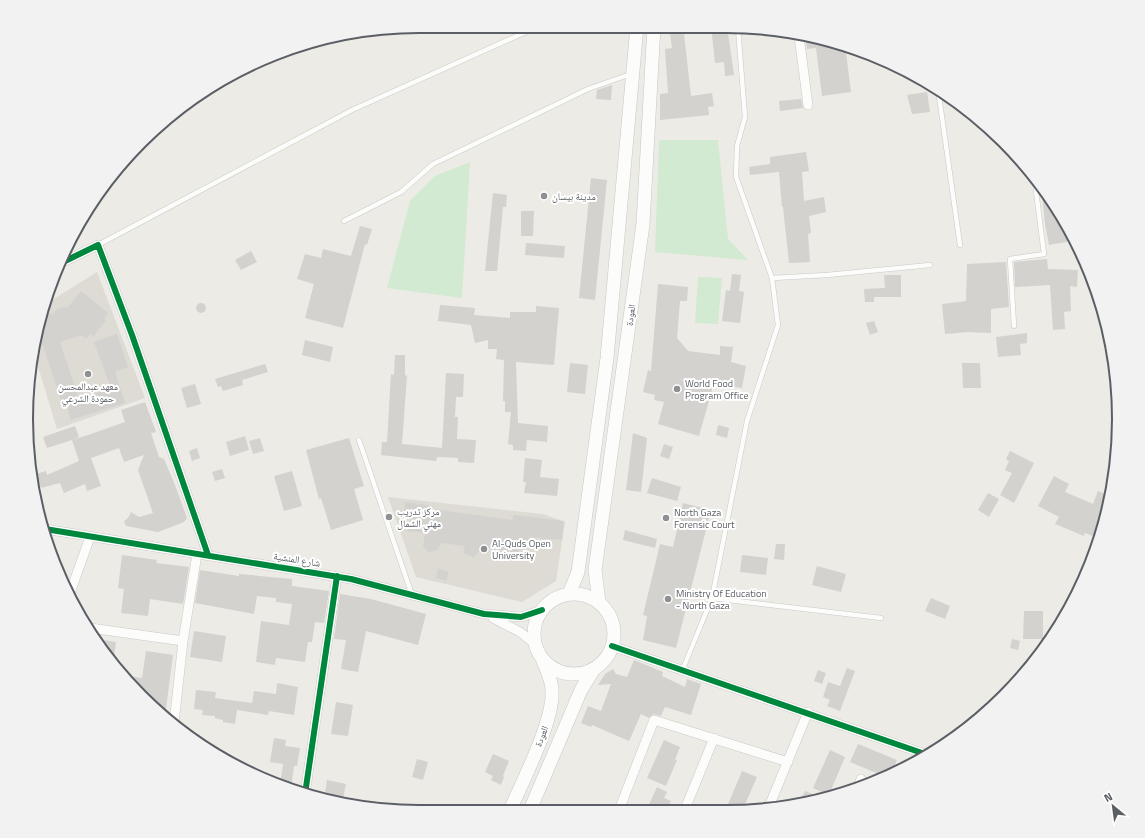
<svg xmlns="http://www.w3.org/2000/svg" width="1145" height="838" viewBox="0 0 1145 838" font-family="'Titillium Web','Noto Naskh Arabic',sans-serif">
	<rect width="100%" height="100%" fill="#ecebe6"/>
	<path fill="#dddbd4" d="M97,272L145,398L57,429L33,350L39,317L44,305Z
		M388,497L543,514L565,522L556,581L522,602L416,577Z"/>
	<path fill="#d2ead1" d="M659,140H718L728,239L748,260L655,252Z
		M470,162L462,298L387,288L410,201L435,176Z
		M698,277L722,278L718,324L695,323Z"/>
	<path fill="#d3d2cf" d="M669,26H705V32L684,34L691,96L712,93L714,106L708,107L709,115L660,120V94L668,93L665,49L672,48Z
		M711,26H727L734,75L725,76L724,62L715,63Z
		M805,36L827,39L845,45L851,92L822,96L816,48L807,49Z
		M612,85L611,100L596,99L597,90Z
		M927,92L930,112L912,114L907,95Z
		M801,99L803,108L780,111L779,101Z
		M806,152L809,171L802,172L804,201L824,197L826,212L809,216L811,233L808,234L810,262L789,263L783,207H782L779,172L750,175L749,167L770,164V157Z
		M591,178L607,180L595,300L579,298Z
		M1041,185L1071,232L1072,241L1049,245L1045,224Z
		M493,193L507,195L506,207H503L497,271H485Z
		M521,211H534L533,236H521Z
		M360,226L372,229L367,245L365,244L343,328L305,318L314,284L297,279L305,254L321,258L323,249L351,256Z
		M526,243L565,246L564,258L525,255Z
		M251,251L257,262L241,270L235,260Z
		M1047,259L1048,269L1078,270L1077,287L1070,286L1071,311L1064,312L1065,329L1053,330L1050,285L1015,287L1014,262Z
		M1006,262L1009,307L991,309V333L968,332L945,334L942,304L966,301L967,264Z
		M732,274L741,275L739,291L744,292L740,323L722,321L726,290L730,291Z
		M884,275H901V297H874V302H865L864,289L885,288Z
		M658,284L688,287L687,301H680L677,338L688,351L720,355V346L733,347L731,362L746,366L742,388L714,383L699,436L658,424L664,402L654,400L655,395L643,392L648,370L651,371Z
		M81,291L108,313L104,318L106,320L93,337L91,333L86,339L81,335L60,342L79,399L111,388L94,342L117,334L128,367L115,372L125,403L71,420L65,401L62,402L37,329L40,315L47,312L53,315L56,310L63,307L67,308Z
		M196 308a5 5 0 1 1 10 0a5 5 0 1 1-10 0Z
		M440,305L475,308L474,315L510,318V312H536V306L559,308L554,365L516,362L518,423L548,426L547,442L527,440L526,451L513,450V445L508,444L511,412H505V401H503L504,360L496,359L497,349H488V340L475,343L471,325L438,321Z
		M874,321L878,332L870,335L866,323Z
		M1027,333V343L1020,344L1021,355L998,357L996,337Z
		M305,340L333,347L330,362L302,355Z
		M395,355H405V375L407,376L402,444L442,448L446,373L464,374L463,397H456L455,417H458L457,439L476,440L474,463L458,462V458L437,457L436,461L381,455L382,442H387L391,374L394,375Z
		M570,363L588,365L585,394L567,392Z
		M962,363H980L981,388H963Z
		M265,364L268,372L242,380L243,385L223,391L221,386L218,387L215,379Z
		M195,384L201,404L187,408L181,388Z
		M145,402L156,432L151,433L159,457L164,459L175,485L187,518L184,522L158,532L126,526L124,521L128,518L131,512L139,517L153,513L138,470L144,455L124,462L119,448L91,458L101,486L87,491L85,484L64,493L60,483L41,488L36,474L46,471L47,475L79,461L72,440L47,448L43,437L75,426L79,437L72,440L88,435L125,422L121,410Z
		M718,425L729,428L727,438L716,435Z
		M633,433L647,438L641,492L626,490Z
		M245,436L249,450L230,456L226,442Z
		M260,438L264,451L253,454L249,441Z
		M349,438L364,486L354,489L363,520L331,530L321,498L319,499L306,450Z
		M664,444L673,447L669,459L660,456Z
		M197,448L200,458L192,461L189,451Z
		M1010,451L1034,463L1014,503L1000,495L1012,473L1005,470L1009,461L1006,459Z
		M525,458L542,460L540,477L559,479L557,496L524,493L526,482H523Z
		M222,469L225,478L215,481L212,472Z
		M292,471L302,506L284,511L274,476Z
		M1054,476L1069,484L1065,492L1093,504L1098,491L1110,496L1100,539L1085,533L1084,536L1055,524L1059,517L1038,506Z
		M652,478L681,487L677,501L647,493Z
		M988,493L999,499L989,517L978,510Z
		M405,502L434,506L433,509L512,520L514,515L564,521L562,540L530,537L528,546L521,545L518,553L482,547L474,557L463,553L465,546L441,543L437,550L428,552L423,546L425,533L408,531L411,513L404,512Z
		M683,503L711,510L676,648L643,640L647,616L643,615L660,544L673,547Z
		M625,530L657,539L655,548L623,540Z
		M776,544H785L784,560L774,559Z
		M122,555L157,560L156,563L189,567L183,604L150,599L148,616L121,613L124,589L118,588Z
		M742,555L768,558L766,575L740,572Z
		M817,566L846,574L841,592L812,585Z
		M438,569L449,572L446,581L436,578Z
		M200,570L239,576V574L292,579V586L329,591L324,623L315,622L312,642H308L305,662L276,658L275,665L256,662L261,621L289,625L292,604L276,602V598L257,596L254,614L195,603Z
		M340,594L371,599L426,614L418,645L366,631L358,672L341,669L346,640L334,639Z
		M931,598L950,606L945,619L925,611Z
		M1024,611H1043V639H1023Z
		M194,631L226,636L222,662L190,657Z
		M96,639L116,642L113,664L107,658Z
		M1012,639L1020,641L1018,650L1010,648Z
		M146,651L173,655L165,716L124,675L142,678Z
		M634,660L663,672L662,676L685,687L687,679L701,684L691,715L665,707L661,716L653,714L649,718L641,714L629,741L592,725L591,727L581,723L588,706L601,711L611,684L598,685L605,674L613,669L616,674L627,677Z
		M847,668L855,671L840,711L827,706L830,700L823,697L828,682L840,686Z
		M818,670L826,673L822,684L814,681Z
		M277,683L298,687L294,715L269,711L268,715L237,710L235,724L223,722V720L215,718V716L202,715L203,710L194,709L196,690L216,692L215,698L252,703L254,691L276,694Z
		M336,702L353,705L348,736L331,734Z
		M274,738L286,740L285,746L300,748L297,766H294L291,789L280,785L283,764L270,762Z
		M664,740L680,747L675,760H677L666,786L647,778Z
		M858,744L897,760L891,774L886,777L850,762Z
		M830,750L845,757L829,795L813,788Z
		M493,754L509,761L503,776L504,777L501,785L491,780L493,776L485,772Z
		M417,759L428,762L423,780L412,777Z
		M742,771L757,777L743,809H726Z
		M327,780L346,784L342,803L324,800Z
		M657,787L667,792L664,798L671,801L668,809H647Z
		M805,791L820,797L799,803Z"/>
	<g fill="none" stroke-linecap="round" stroke-linejoin="round">
		<g stroke="#c9c9c8" stroke-width="5.5">
			<path id="service" d="M938,89L960,245
				M344,221L401,192L433,164L588,89L631,74
				M98,245L352,110L539,26
				M772,278L827,275L930,265
				M1014,326L1010,259L1044,254L1034,175
				M359,440L412,595
				M712,598L881,618
				M682,671L712,598L747,421L778,325L772,278L736,177L737,146L745,117L738,28"/>
		</g>
		<g stroke="#c9c9c8" stroke-width="10">
			<path id="minor" d="M799,36L808,105
				M59,264L98,245L132,335L208,555
				M45,529L351,579L484,614L521,617L542,610
				M70,593L90,537
				M493,618L520,632L535,644
				M90,628L183,641
				M612,646L925,754
				M172,723H174L183,641L197,554
				M858,787L861,779
				M305,794L337,576
				M685,809L714,738
				M768,809L808,712
				M619,810L654,720L788,762"/>
		</g>
		<g stroke="#c7c7c7" stroke-width="14">
			<path id="secondary" d="M534 634a40 40 0 1 1 80 0a40 40 0 1 1-80 0Z
				M569,594L578,572L607,358L637,26
				M599,602L595,570L643,224L654,26
				M510,810C523,781 554,720 552,691C552,680 547,671 543,661
				M530,810L581,690L594,669"/>
		</g>
		<use href="#service" stroke="#fcfcfb" stroke-width="4.5"/>
		<use href="#minor" stroke="#fcfcfb" stroke-width="9"/>
		<use href="#secondary" stroke="#fcfcfb" stroke-width="13"/>
		<g stroke="#fff" stroke-width="8">
			<path id="cycleway" d="M59,264L98,245L132,335L208,555
				M45,529L351,579L484,614L521,617L542,610
				M612,646L925,754
				M305,794L337,576"/>
		</g>
		<use href="#cycleway" stroke="#00873e" stroke-width="6"/>
	</g>
	<g fill="#8e9092" stroke="#fff" stroke-width="1.5">
		<circle cx="544" cy="196" r="4"/>
		<circle cx="88" cy="374" r="4"/>
		<circle cx="677" cy="389" r="4"/>
		<circle cx="389" cy="517" r="4"/>
		<circle cx="666" cy="518" r="4"/>
		<circle cx="484" cy="549" r="4"/>
		<circle cx="668" cy="599" r="4"/>
	</g>
	<g text-anchor="middle" stroke-width="4" stroke-linejoin="round" paint-order="stroke">
		<g font-size="10" fill="#5b5f65" stroke="#fff" text-anchor="start">
			<text x="552" y="200">مدينة بيسان</text>
			<text x="685" y="387">World Food<tspan x="685" dy="12">Program Office</tspan></text>
			<text x="88" y="390" text-anchor="middle">معهد عبدالمحسن<tspan x="88" dy="12">حمودة الشرعي</tspan></text>
			<text x="397" y="515">مركز تدريب<tspan x="397" dy="12">مهني الشمال</tspan></text>
			<text x="674" y="516">North Gaza<tspan x="674" dy="12">Forensic Court</tspan></text>
			<text x="492" y="547">Al-Quds Open<tspan x="492" dy="12">University</tspan></text>
			<text x="676" y="597">Ministry Of Education<tspan x="676" dy="12">- North Gaza</tspan></text>
		</g>
		<g font-size="10" fill="#5b5f65" stroke="#fff">
			<text transform="translate(630 315) rotate(-82)" y="4">العودة</text>
			<text transform="translate(297 559) rotate(9)" y="4">شارع المنشية</text>
			<text transform="translate(541 736) rotate(-68)" y="4">العودة</text>
		</g>
	</g>
	<path d="M0 0H1145V838H0ZM419 33H726A386 386 0 0 1 1112 419V419A386 386 0 0 1 726 805H419A386 386 0 0 1 33 419V419A386 386 0 0 1 419 33Z" fill="#f2f2f3" fill-rule="evenodd"/>
	<path fill="none" stroke="#5b5f65" stroke-width="2" d="M419 33H726A386 386 0 0 1 1112 419V419A386 386 0 0 1 726 805H419A386 386 0 0 1 33 419V419A386 386 0 0 1 419 33Z"/>
	<g transform="translate(1113 806) rotate(331)" stroke="#ffffff" stroke-width="3" paint-order="stroke">
	<path d="M0-3L7 15L0 10L-7 15Z" fill="#5b5f65"/>
	<text y="-6" font-size="11" font-weight="bold" text-anchor="middle" fill="#5b5f65">N</text>
	</g>
</svg>
